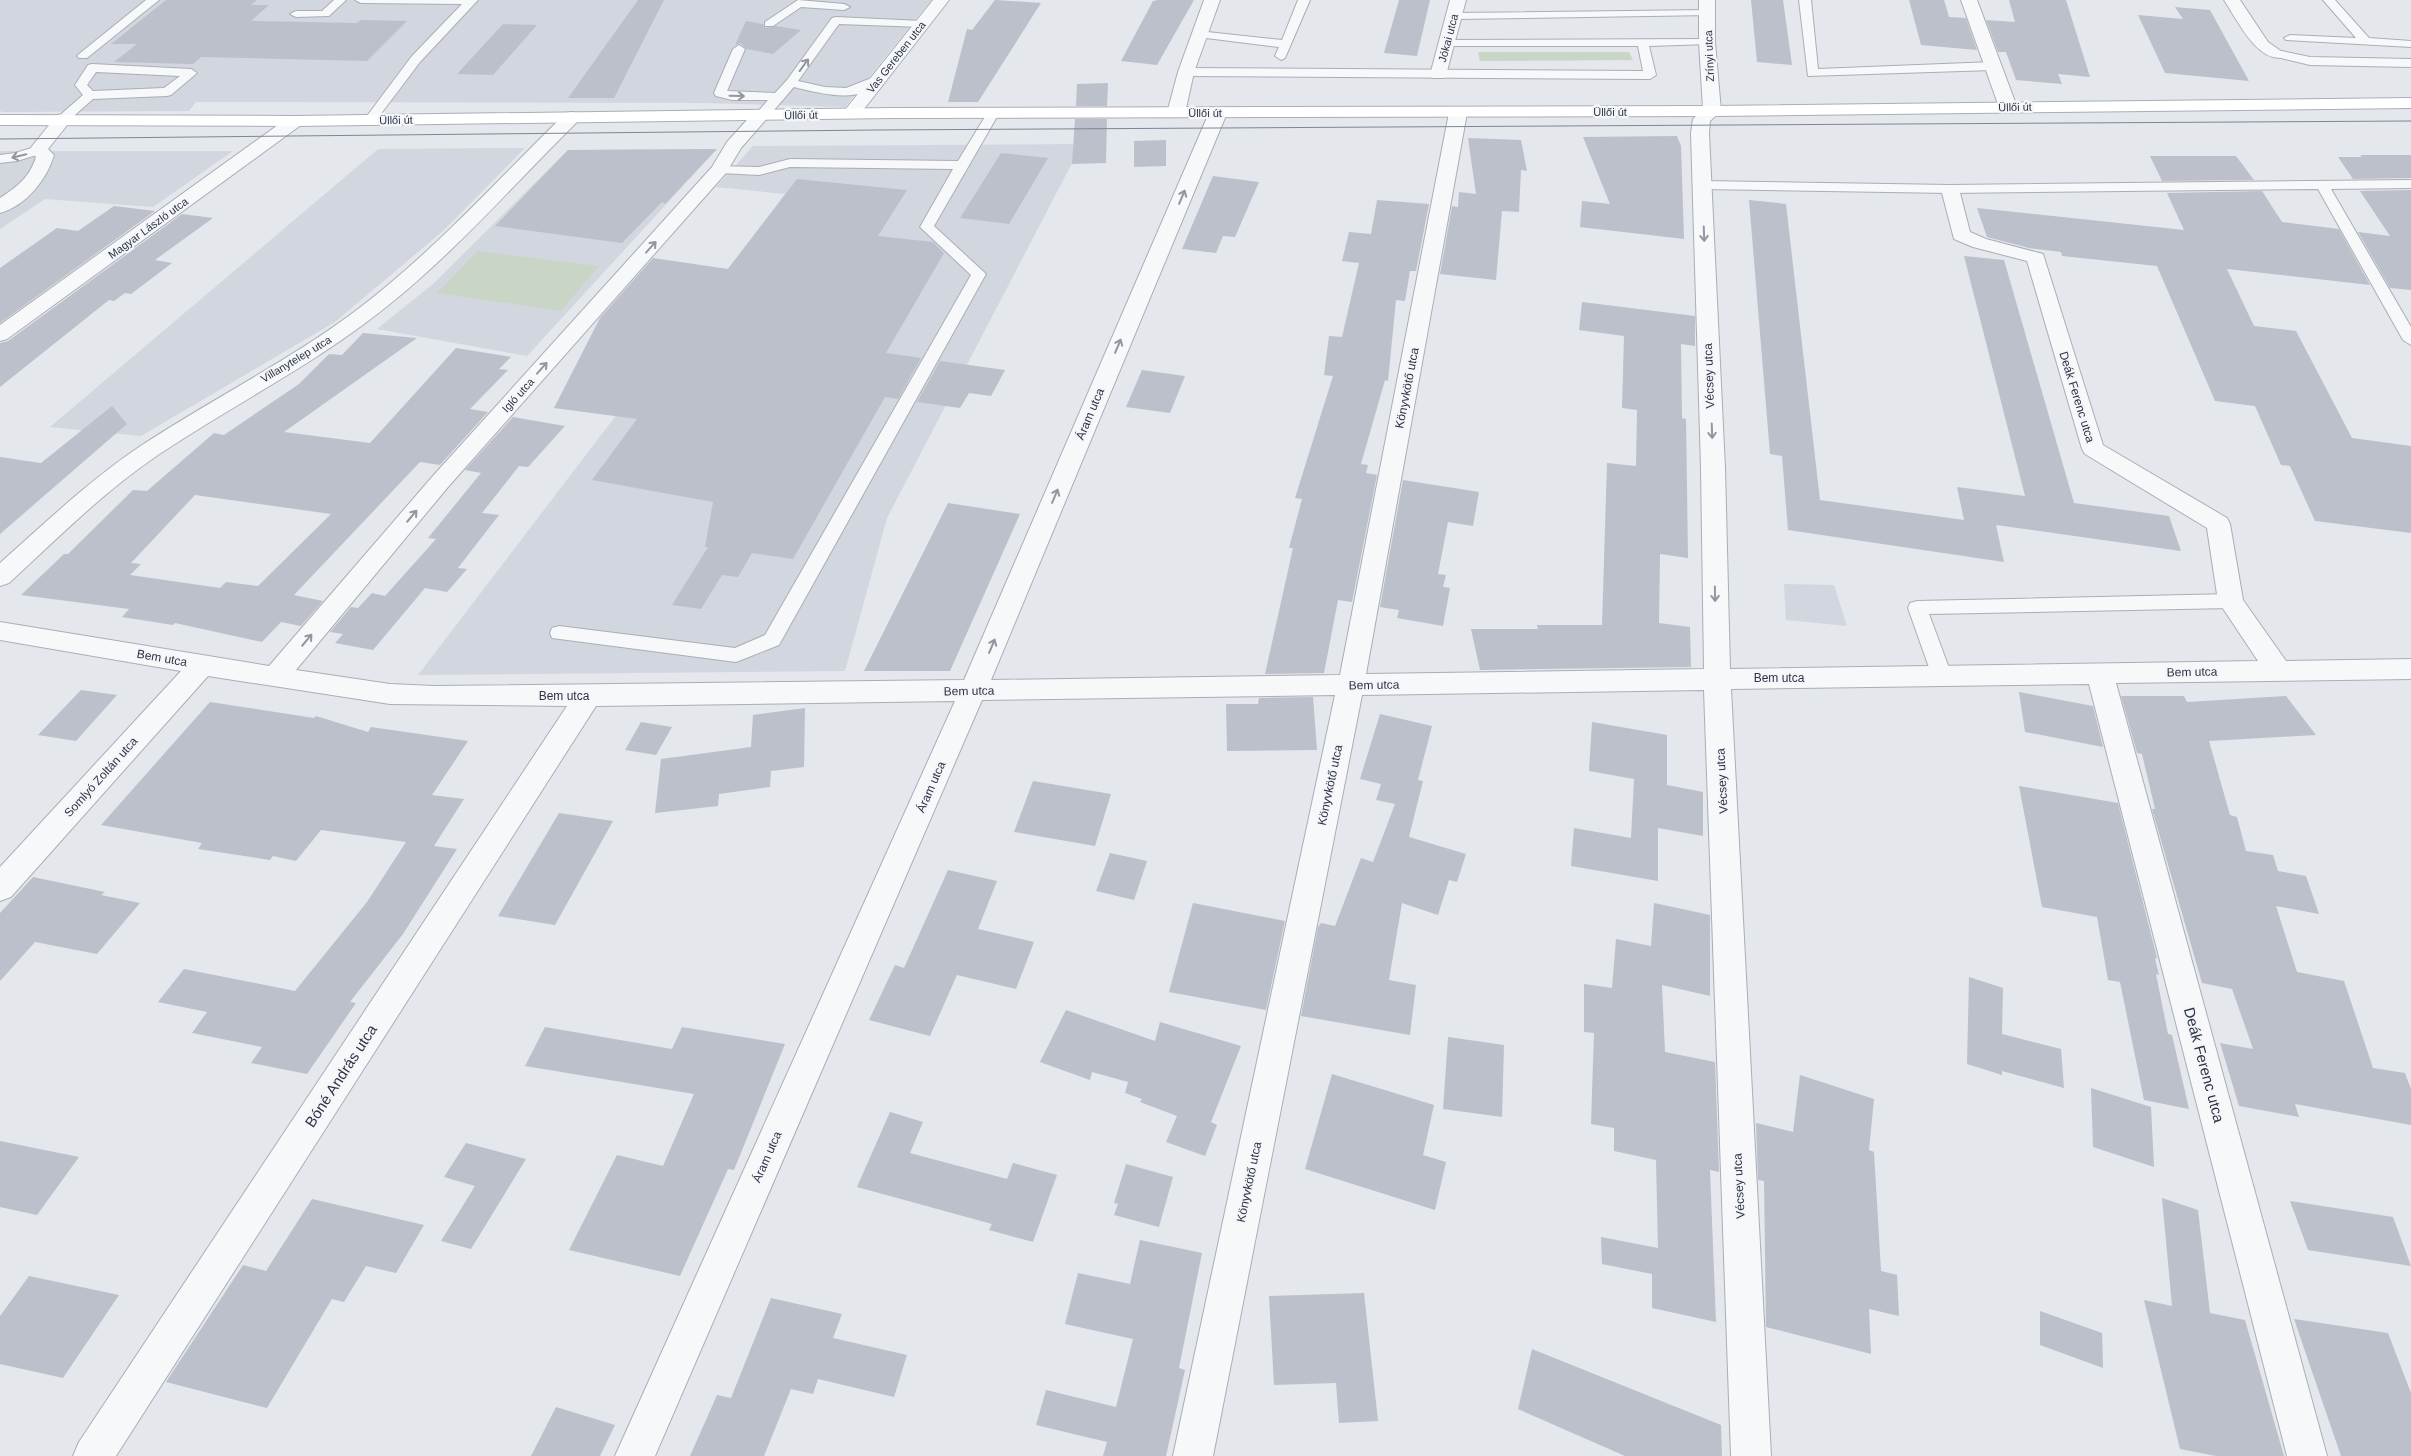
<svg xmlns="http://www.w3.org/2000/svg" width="2411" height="1456" viewBox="0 0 2411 1456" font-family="Helvetica,sans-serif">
	<rect width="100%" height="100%" fill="#e4e7ec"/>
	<path fill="#d2d6de" d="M0,0H931L845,107L708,103L196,102L189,111L3,112L0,111Z
		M1082,144L887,518L845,671L418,675L785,194L716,187L753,146Z
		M525,148L443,231L335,322L141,436L50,427L378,149Z
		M717,149L527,356L377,329L433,284L568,150Z
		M0,151H233L153,207L45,199L0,229Z
		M1784,584L1834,585L1847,626L1786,620Z"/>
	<path fill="#c9d6c5" d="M1478,52H1629L1633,60L1480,61Z
		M478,251H479L599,266L561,311L437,293Z"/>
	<path fill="#bbc0ca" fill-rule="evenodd" d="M166,0H257L251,5H269L251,21L357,23L361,20L407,21L367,61L201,57L193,64L114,62L137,44H111Z
		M638,0H664L614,98H568Z
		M995,0L1041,3L978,102H948L967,29L972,30Z
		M1158,0H1194L1157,65L1121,61L1153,1Z
		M1399,0H1430L1417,56L1384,53Z
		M1751,0H1783L1792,65L1757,62Z
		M1909,0H1944L1949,17L1966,18L1977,50L1921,45Z
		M2009,0H2066L2090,77L2058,74L2062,84L2016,80L2006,52H1998L1986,20L2015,22Z
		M2175,7L2210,10L2249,81L2165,73L2138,15L2183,19Z
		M746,21L763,24L765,28L776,26L801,30L773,54L747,49L740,43L735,45Z
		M503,24L537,25L493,75L457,74Z
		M1108,83L1107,106H1076L1077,84Z
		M1075,119H1107L1106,163L1072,164Z
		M1677,136L1681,146L1684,239L1580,227L1582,201L1610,204L1583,137Z
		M1468,138L1521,140L1527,171L1521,170L1519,212L1502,211L1496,280L1440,274L1452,206L1458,207L1459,192L1476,194Z
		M1166,140V166L1134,167V141Z
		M717,149L665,204L662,202L622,243L495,226L568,150Z
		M1001,153L1048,158L1009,224L960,218Z
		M2360,155H2411V178L2353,179L2338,157H2362Z
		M2150,156H2236L2254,180L2162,181Z
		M1213,176L1259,182L1235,237L1223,236L1216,253L1182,249Z
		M797,179L907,190L878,236L933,242L944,253L886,353L921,358L898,399L885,397L793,559L752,553L738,577L722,575L701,609L672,605L708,547H705L713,502L592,480L637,419L554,408L600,318L653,258L728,269Z
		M2411,190V290L2390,288L2358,232L2390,236L2360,191Z
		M2262,191L2282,222L2339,229L2370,285L2227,269L2254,326L2296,331L2352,438L2411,446V533L2315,521L2290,466L2281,465L2255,406L2215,401L2157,266L2062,256L2061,252L2029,248L1987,237L1977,208L2184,230L2167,193Z
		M1377,200L1429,204L1416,271H1410L1405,301L1396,300L1388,381L1385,380L1361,464L1368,465L1366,473L1377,475L1352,602L1338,600L1324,673L1265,674L1293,548H1289L1302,499L1295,498L1333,376L1324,375L1329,336L1342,337L1359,263L1342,261L1349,232L1371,234Z
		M1749,200L1786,204L1820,500L1964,520L1957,487L2025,496L1964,256L2004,260L2074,503L2169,516L2181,551L1996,525L2004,562L1788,530L1782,456L1770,454Z
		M114,206L155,211L0,323V268L57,228L78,231Z
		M182,214L213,218L155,260L172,263L131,294L125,293L114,301L109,300L0,387V343L8,341Z
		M1582,302L1695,316V346L1681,344L1682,418L1686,419L1688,558L1660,554L1659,623L1690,627L1691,667L1480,670L1471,629H1538L1537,625H1602L1607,463L1636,466L1637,410L1622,408L1624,336L1579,330Z
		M363,333L417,338L284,432L370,443L456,348L511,357L499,369L508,370L470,409L488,412L440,465L420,462L294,595L323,601L301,626L281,622L262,642L175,623L173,625L122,617L129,609L21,595L64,554H68L133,490L147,491L214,433L224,435L299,384L329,354L342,355ZM195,495L331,514L258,586L226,582L220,588L130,575L141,564L131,563Z
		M940,361L1005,370L991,396L969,393L960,408L917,402Z
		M1142,370L1185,376L1170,413L1126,407Z
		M112,406L127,424L0,534V457L41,463Z
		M513,417L565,426L528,467L519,466L482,513L499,515L458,568L467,569L447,592L425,588L373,650L335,643L343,634L330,632L351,607L358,608L372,593L385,596L436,539L428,538L481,473L465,470Z
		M1403,480L1479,492L1473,526L1448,522L1438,574L1446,575L1443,587L1450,588L1443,626L1397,618L1399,610L1380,607Z
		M948,503L1020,514L950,671H864Z
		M81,690L117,695L76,741L38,735Z
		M2019,692L2093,706L2103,747L2025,732Z
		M2121,696H2184L2187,702L2286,696L2316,735L2209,741L2230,815L2237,817L2246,851L2273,855L2278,871L2306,876L2319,914L2276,906L2297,972L2344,981L2373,1068L2405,1073L2411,1089V1125L2295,1104L2299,1117L2239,1106L2220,1043L2253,1049L2232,989L2202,983L2152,809H2155L2142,754L2137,753Z
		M1313,697L1317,750L1227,751L1226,704H1258L1259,698Z
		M210,702L314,718L316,716L368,732L371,727L468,741L432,795L464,799L434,846L457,849L403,934L350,1002L356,1003L307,1074L251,1063L262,1047L192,1033L207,1012L158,1002L184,969L295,991L367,902L406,842L321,830L296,861L273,856L270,860L198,849L202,843L101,825Z
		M805,708L804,767L771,771L770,787L719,794L718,806L655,813L661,759L751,747L753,715Z
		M1380,714L1432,726L1418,780L1423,781L1409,837L1466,854L1457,882L1449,880L1438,915L1402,903L1389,980L1416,985L1410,1035L1301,1016L1318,927L1321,923L1335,926L1361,858L1373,862L1395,804L1376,800L1381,784L1360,779Z
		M641,722L672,727L656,755L625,750Z
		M1592,722L1667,735V785L1703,792V836L1658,828V881L1571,866L1574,828L1631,838L1634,779L1589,771Z
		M1033,781L1111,794L1095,846L1014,832Z
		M2019,786L2118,803L2157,958L2155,959L2159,975L2156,974L2168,1034L2172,1035L2189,1109L2144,1100L2120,982L2108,980L2097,917L2042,907Z
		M559,813L613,821L555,925L498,916Z
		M1110,853L1147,861L1134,900L1096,891Z
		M948,870L997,881L978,929L1034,942L1016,989L957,975L930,1036L869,1020L895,965L904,968Z
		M33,877L105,892L101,895L140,903L97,954L35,942L0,981V913Z
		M1193,903L1285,921L1266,1010L1169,992Z
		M1654,903L1710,915V996L1662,985L1665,1052L1715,1062L1719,1172L1710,1170L1716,1322L1652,1308V1274L1602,1264L1601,1237L1658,1248L1656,1160L1614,1151V1128L1591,1124L1594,1033L1584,1032V984L1612,988L1616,939L1651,946Z
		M1969,977L2003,988L2002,1034L2061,1049L2064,1088L2002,1071V1075L1967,1064Z
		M1066,1010L1155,1041L1160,1022L1241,1046L1211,1122L1217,1125L1205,1156L1166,1142L1177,1116L1140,1102L1142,1099L1125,1093L1128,1082L1092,1072L1090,1080L1040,1062Z
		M545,1027L672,1049L682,1027L785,1044L734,1170L728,1169L680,1276L569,1250L617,1155L663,1166L694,1094L525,1066Z
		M1448,1037L1504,1045L1502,1117L1443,1109Z
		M1332,1074L1434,1105L1423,1155L1446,1162L1435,1210L1305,1169Z
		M1800,1075L1874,1099L1869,1150L1874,1152L1881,1271L1897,1275L1899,1316L1869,1309L1871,1354L1766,1327L1764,1181L1758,1180L1756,1123L1793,1132Z
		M2091,1088L2151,1107L2154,1167L2093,1147Z
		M890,1112L923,1122L910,1153L1007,1179L1013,1163L1057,1175L1033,1242L989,1230L992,1224L857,1187Z
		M0,1141L79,1157L37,1215L0,1207Z
		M466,1143L526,1159L471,1249L441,1241L475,1186L444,1177Z
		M1126,1164L1173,1177L1159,1227L1114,1215L1118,1204L1114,1203Z
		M2162,1198L2198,1210L2210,1313L2245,1320L2284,1456H2216L2180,1449L2144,1300L2172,1306Z
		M312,1199L424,1225L396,1273L366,1266L344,1302L332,1299L267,1408L166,1382L243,1265L266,1271Z
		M2290,1201L2393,1217L2411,1266L2308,1250Z
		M1140,1240L1202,1253L1179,1368L1185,1370L1166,1456H1103L1107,1442L1036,1425L1046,1390L1116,1407L1133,1339L1065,1324L1078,1273L1130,1284Z
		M29,1276L119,1295L63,1378L0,1364V1316Z
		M1364,1293L1378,1421L1339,1423L1336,1383L1274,1385L1269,1296Z
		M771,1298L842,1314L833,1338L907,1355L894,1397L818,1379L813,1394L791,1389L764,1456H690L717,1395L731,1398Z
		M2040,1311L2102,1333L2103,1368L2040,1345Z
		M2294,1319L2388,1333L2411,1393V1456H2341Z
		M1532,1349L1721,1425L1722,1456H1625L1518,1409Z
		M556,1407L615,1425L600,1456H531Z"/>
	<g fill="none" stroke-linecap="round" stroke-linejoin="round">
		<g stroke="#a9aeb7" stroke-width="2">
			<path id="service" d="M146,0H159L87,58H79L77,56L79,54Z
				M334,0H346L329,16L296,17L290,14L296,11H322Z
				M355,0H478L420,62L374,123L370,124L364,120L412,56L462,4L361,3Z
				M798,0L844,4L850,7L844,10L801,7L773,26H765V22Z
				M1298,0H1310L1285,58L1281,60L1275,56L1279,47L1198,37L1192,34L1198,31L1282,40Z
				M1799,0H1811L1818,69L1993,62L1999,66L1993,70L1808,76Z
				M2323,0H2335L2369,38L2411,41V47L2286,40L2284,38L2290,35L2356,38Z
				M1708,10L1712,11V15L1455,19L1449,16L1455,13Z
				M836,17L922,21L928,24L922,27L839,24L798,81L825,87L846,88L879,75L885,79C863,105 822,94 794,87C786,95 772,116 761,119L755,115L768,100H732L716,96L714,93L733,49L739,45L745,49L727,91L775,93L787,80L832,18Z
				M1707,39L1713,42L1711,44L1649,46L1656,75L1650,79L1186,76L1180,72L1186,68L1643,71L1638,46H1447L1441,43L1447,40Z
				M2277,50L2310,57L2411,59V67L2310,65L2273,56L2271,54L2273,52Z
				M92,64L191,69L197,73L171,95L167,96L93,99L67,122H59L57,119L59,116L83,95L75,85L88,65ZM96,72L180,76L164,88L93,91L87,85Z
				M992,111L998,115L934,226L986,274L779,645L736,662L552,638L550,633L552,628L559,626L735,648L765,635L971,275L920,227L953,169L790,167L759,175L720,173L713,169L715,166L759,167L790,159L958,161L986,115Z
				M38,146L44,150L43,153L17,161L0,163V155L15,153Z
				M2411,180V188L2331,189L2411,327V345L2403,340L2318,189L1950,193L1702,189L1695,185L1702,181L1950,185Z
				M2231,594L2238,596L2240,601L2238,606L2231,608L1929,614L1952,676L1949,681L1942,683L1935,681L1932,676L1908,608L1910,603L1917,601Z"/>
		</g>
		<g stroke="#a9aeb7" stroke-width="2">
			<path id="minor" d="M933,0H949L857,118H845L842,114L845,110Z
				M1204,0H1220L1194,72L1185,113L1182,117H1170L1167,113L1178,72Z
				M1450,0H1466L1446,75L1444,78H1432L1430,75Z
				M1699,0H1715V42L1721,111L1710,121L1709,133L1725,468L1730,669L2258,661L2218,601L2207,528L2085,454L2082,449L2027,261L1973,247L1954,239L1941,189L1943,185H1957L1959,189L1970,232L1986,239L2043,254L2103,445L2227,518L2230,524L2243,600L2286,661L2411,659V679L2116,683L2327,1456H2287L2089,684L1731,689L1771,1456H1731L1704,690L1362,695L1213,1456H1173L1335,695L982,700L655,1456H615L955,701L596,706L116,1456H73L79,1442L567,706L390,704L208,676L11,897L0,901V867L181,671L0,640V622L269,666L432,477L712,167L727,142L755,111H767L770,115L741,148L726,173L448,487L296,670L390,684L434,686L964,680L1209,113L1212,109H1224L1227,113L991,680L1340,675L1449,113L1452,109H1464L1467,113L1366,674L1704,669L1701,468L1691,133L1693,119L1703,109L1699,42Z
				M1961,0H1977L2017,107L2014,111H2002L1999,107Z
				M2224,0H2240L2268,42L2285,54L2283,57C2258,64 2236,18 2224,0Z
				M572,112L578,113L581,117L578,121C509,189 446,263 368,321C302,371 226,409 158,455C103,492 57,539 9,583L0,586V563C46,522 91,479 142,445C212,399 287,362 354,312C432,254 496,181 566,113Z
				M63,114L69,115L72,119L48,149L54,155C47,179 26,206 0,213V198C17,187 30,177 36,157L29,150L57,115Z
				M295,116L301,117L304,121L301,125L7,339L0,341V325L289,117Z"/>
		</g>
		<g stroke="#a9aeb7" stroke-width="2">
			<path id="secondary" d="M2411,98V108L1712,116L893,118L295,126L0,125V115L295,116L893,108L1712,106Z"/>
		</g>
		<use href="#service" fill="#f7f8fa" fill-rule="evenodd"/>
		<use href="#minor" fill="#f7f8fa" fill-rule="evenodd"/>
		<use href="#secondary" fill="#fff" fill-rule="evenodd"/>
		<path stroke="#7d8696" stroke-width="1" d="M0,139L877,130L2411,121"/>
	</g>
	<defs><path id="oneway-shaft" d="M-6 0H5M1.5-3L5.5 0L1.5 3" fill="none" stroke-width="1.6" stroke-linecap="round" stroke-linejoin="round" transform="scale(1.25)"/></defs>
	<g stroke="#9196a0">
		<use href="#oneway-shaft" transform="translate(804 65) rotate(-54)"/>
		<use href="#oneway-shaft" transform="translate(737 96) rotate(1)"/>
		<use href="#oneway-shaft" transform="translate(19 156) rotate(167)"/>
		<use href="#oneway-shaft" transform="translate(1182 197) rotate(-67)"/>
		<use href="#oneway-shaft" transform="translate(1704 234) rotate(88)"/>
		<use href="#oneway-shaft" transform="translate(651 247) rotate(-48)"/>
		<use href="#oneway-shaft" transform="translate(1118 346) rotate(-67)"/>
		<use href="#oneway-shaft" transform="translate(542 368) rotate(-48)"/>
		<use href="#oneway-shaft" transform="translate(1712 431) rotate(88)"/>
		<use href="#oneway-shaft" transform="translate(1055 496) rotate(-67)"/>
		<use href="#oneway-shaft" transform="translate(412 516) rotate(-50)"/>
		<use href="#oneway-shaft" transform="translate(1715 594) rotate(89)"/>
		<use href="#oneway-shaft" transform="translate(307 640) rotate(-50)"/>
		<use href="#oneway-shaft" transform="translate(992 646) rotate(-67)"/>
	</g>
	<g text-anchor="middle" stroke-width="4.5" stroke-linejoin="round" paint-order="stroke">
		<g font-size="11" fill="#2b3445" stroke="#f4f6f9">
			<text transform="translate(1448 38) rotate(-75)" y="4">Jókai utca</text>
			<text transform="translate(1709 56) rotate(-92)" y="4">Zrínyi utca</text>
			<text transform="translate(896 57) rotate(-52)" y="4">Vas Gereben utca</text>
			<text transform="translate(2015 107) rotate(-1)" y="4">Üllői út</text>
			<text x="1610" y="116">Üllői út</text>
			<text x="1205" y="117">Üllői út</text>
			<text transform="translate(801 115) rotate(-1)" y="4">Üllői út</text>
			<text transform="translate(396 120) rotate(-1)" y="4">Üllői út</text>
			<text transform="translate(148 228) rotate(-36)" y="4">Magyar László utca</text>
			<text transform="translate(296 359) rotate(-31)" y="4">Villanytelep utca</text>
			<text transform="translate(518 395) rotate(-48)" y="4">Igló utca</text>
		</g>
		<g font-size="12" fill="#2b3445" stroke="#f4f6f9">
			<text transform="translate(1709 376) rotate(-92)" y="4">Vécsey utca</text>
			<text transform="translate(1407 388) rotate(-79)" y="4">Könyvkötő utca</text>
			<text transform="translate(2077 397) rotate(73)" y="4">Deák Ferenc utca</text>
			<text transform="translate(1090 414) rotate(-67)" y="4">Áram utca</text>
			<text transform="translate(162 658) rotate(10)" y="4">Bem utca</text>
			<text transform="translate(2192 672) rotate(-1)" y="4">Bem utca</text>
			<text x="1779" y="682">Bem utca</text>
			<text transform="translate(1374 685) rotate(-1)" y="4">Bem utca</text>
			<text transform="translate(969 691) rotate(-1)" y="4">Bem utca</text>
			<text x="564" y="700">Bem utca</text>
			<text transform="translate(101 777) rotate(-48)" y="4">Somlyó Zoltán utca</text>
			<text transform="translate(1722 781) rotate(-93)" y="4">Vécsey utca</text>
			<text transform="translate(1330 785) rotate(-78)" y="4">Könyvkötő utca</text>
			<text transform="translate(931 787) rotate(-66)" y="4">Áram utca</text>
			<text transform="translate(767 1157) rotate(-66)" y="4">Áram utca</text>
			<text transform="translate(1249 1182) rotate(-78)" y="4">Könyvkötő utca</text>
			<text transform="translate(1739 1186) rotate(-93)" y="4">Vécsey utca</text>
		</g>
		<g font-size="15" fill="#2b3445" stroke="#f4f6f9">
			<text transform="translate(2204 1065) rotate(75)" y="5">Deák Ferenc utca</text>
			<text transform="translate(341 1076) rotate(-57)" y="5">Bóné András utca</text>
		</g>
	</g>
</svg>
